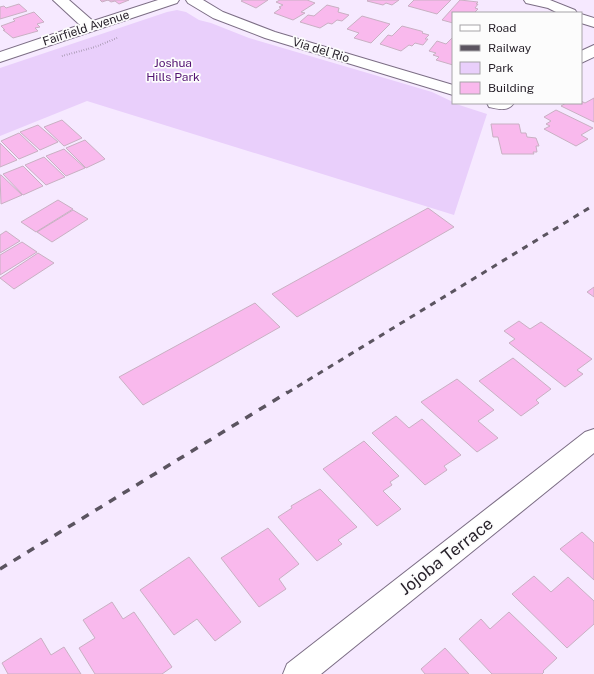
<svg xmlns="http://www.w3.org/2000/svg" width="594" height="674" viewBox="0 0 594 674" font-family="'Public Sans',sans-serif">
	<rect width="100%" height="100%" fill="#f6e9ff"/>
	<path fill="#e9cffb" d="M177,10L186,12L199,20L211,23L249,38L432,92L453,102V103L487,114L454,215L87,101L0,136V68L167,12Z"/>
	<path fill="#f9b9ed" stroke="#c9b0c3" d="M100,0H129L119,4L115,1L111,2L108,0L102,2Z
		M243,0H268L256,8L241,1Z
		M280,0H307L315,3L301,12L305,13L293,20L274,13L281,8L279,7L283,5L276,2Z
		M368,0H399L392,5L386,3L383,5L367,1Z
		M414,0H451L437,14L408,6Z
		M460,0L478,2L476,4H478L475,8L478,9L475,12L477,13H453V23L442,20Z
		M19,4L27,11L0,19V7L4,6L6,8Z
		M327,5L339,8L338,12L349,15L342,21L337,20L332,24L328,23L320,28L300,22L308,15L314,16Z
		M34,12L44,22L37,24L40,27L35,28L38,31L13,38L3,30H5L1,26L15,21L13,19Z
		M362,16L390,24L371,43L354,38L359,33L347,29Z
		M402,26L421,31L423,32L422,33L429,35L425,39H428L423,45L415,43L412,46L409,45L401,51L380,44L388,35L392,36Z
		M452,38H453V65L436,60L439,57L433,55L436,53L429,51L437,41L446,44Z
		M594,98V122L561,106L566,103H581V101L585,103Z
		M556,110L593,128L581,135L588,139L576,146L544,129L550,126L546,124L551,121L544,117Z
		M62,120L82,138L64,146L44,127Z
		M491,124H519L521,133H526L527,137L536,138L539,146H536L537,152H533L534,154H502L498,137H493Z
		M38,125L58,142L40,150L20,132Z
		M19,133L38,151L19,159L1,141Z
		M85,140L105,159L86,168L66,148Z
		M0,143L17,160L0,167Z
		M64,149L85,168L66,176L46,156Z
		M44,157L65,177L46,185L25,165Z
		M23,166L43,186L23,195L3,174Z
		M0,175H1L22,195L1,204Z
		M58,200L73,209L36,232L21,222Z
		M428,208L454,227L297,317L272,294Z
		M73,210L88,219L52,242L37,232Z
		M6,231L20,241L0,253V235Z
		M22,242L37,252L0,275V255Z
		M38,253L54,263L14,289L0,278Z
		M594,287V297L587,292Z
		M255,303L280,327L143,405L119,377Z
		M519,321L530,329L541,322L592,359L577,370L583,374L565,387L509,343L515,339L504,331Z
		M513,358L551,389L536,400L539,403L521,416L479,381Z
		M457,379L494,410L478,421L498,438L477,452L421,402Z
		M396,416L409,428L422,419L461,455L444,466L447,470L425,485L372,433Z
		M364,441L399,476L390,482L392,485L383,491L401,509L377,526L323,469Z
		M320,489L357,527L338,540L342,544L317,561L278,517L292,508L291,506Z
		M268,528L299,564L279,579L286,589L259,607L221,558Z
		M582,532L594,543V580L560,549Z
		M189,557L241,622L215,641L197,619L174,635L140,590Z
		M534,576L551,592L568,577L594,601V624L567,648L512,594Z
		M112,602L123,619L134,612L172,667L162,674H95L79,648L95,638L83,620Z
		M509,612L557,658L543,671L544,672L542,674H492L459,639L481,619L490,629Z
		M41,638L51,655L64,647L81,674H8L2,663Z
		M445,648L469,674H425L421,669Z"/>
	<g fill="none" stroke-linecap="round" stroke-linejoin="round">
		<g stroke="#7c6e85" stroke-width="2">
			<path id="street" d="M53,0H69L93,21L158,0H179L177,3L0,62V52L80,25Z
				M186,0H203L223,12L275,32L453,85V95L265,38L213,18L188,3Z
				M524,0H550L575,10L577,13H558L548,8L526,3Z
				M581,14L594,18V27L581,23Z
				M594,45V57L581,63V51Z
				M487,103H514C508,112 498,109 489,107Z
				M594,429V453L321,674H283L287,664L585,432Z"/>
		</g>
		<path stroke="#887f8e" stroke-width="2" stroke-dasharray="0.5 2" stroke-linecap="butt" d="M62,56L95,47L117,38"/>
		<use href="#street" fill="#fff" fill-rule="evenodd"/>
		<path stroke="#5b5460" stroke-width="3" stroke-dasharray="6 6" stroke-linecap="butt" d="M287,393L594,205"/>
		<path stroke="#5b5460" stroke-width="3.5" stroke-dasharray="8 8" stroke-linecap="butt" d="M0,569L288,392"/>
	</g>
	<g text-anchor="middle" stroke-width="3.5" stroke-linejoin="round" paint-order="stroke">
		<g font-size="12" fill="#251f28" stroke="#fcfcfc">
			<text transform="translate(86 28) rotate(-18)" y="4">Fairfield Avenue</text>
			<text transform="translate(321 50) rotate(17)" y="4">Via del Rio</text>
		</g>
		<g font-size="12" fill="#531472" stroke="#fcfcfc">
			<text x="173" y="67">Joshua<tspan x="173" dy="14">Hills Park</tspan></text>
		</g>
		<g font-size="17" fill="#251f28" stroke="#fcfcfc">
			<text transform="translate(446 556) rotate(-38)" y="6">Jojoba Terrace</text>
		</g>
	</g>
	<rect x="452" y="12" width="130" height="92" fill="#fcfcfc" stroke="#a6a4a7"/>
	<rect x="460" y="25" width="20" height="6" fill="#ffffff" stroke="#a6a4a7"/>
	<text x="488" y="32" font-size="12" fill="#251f28">Road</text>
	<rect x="460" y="45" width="20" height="6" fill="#5b5460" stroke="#a6a4a7"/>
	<text x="488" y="52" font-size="12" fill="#251f28">Railway</text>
	<rect x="460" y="62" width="20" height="12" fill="#e9cffb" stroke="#a6a4a7"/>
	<text x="488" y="72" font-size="12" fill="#251f28">Park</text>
	<rect x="460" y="82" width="20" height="12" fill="#f9b9ed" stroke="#a6a4a7"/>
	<text x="488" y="92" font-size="12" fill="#251f28">Building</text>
</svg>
